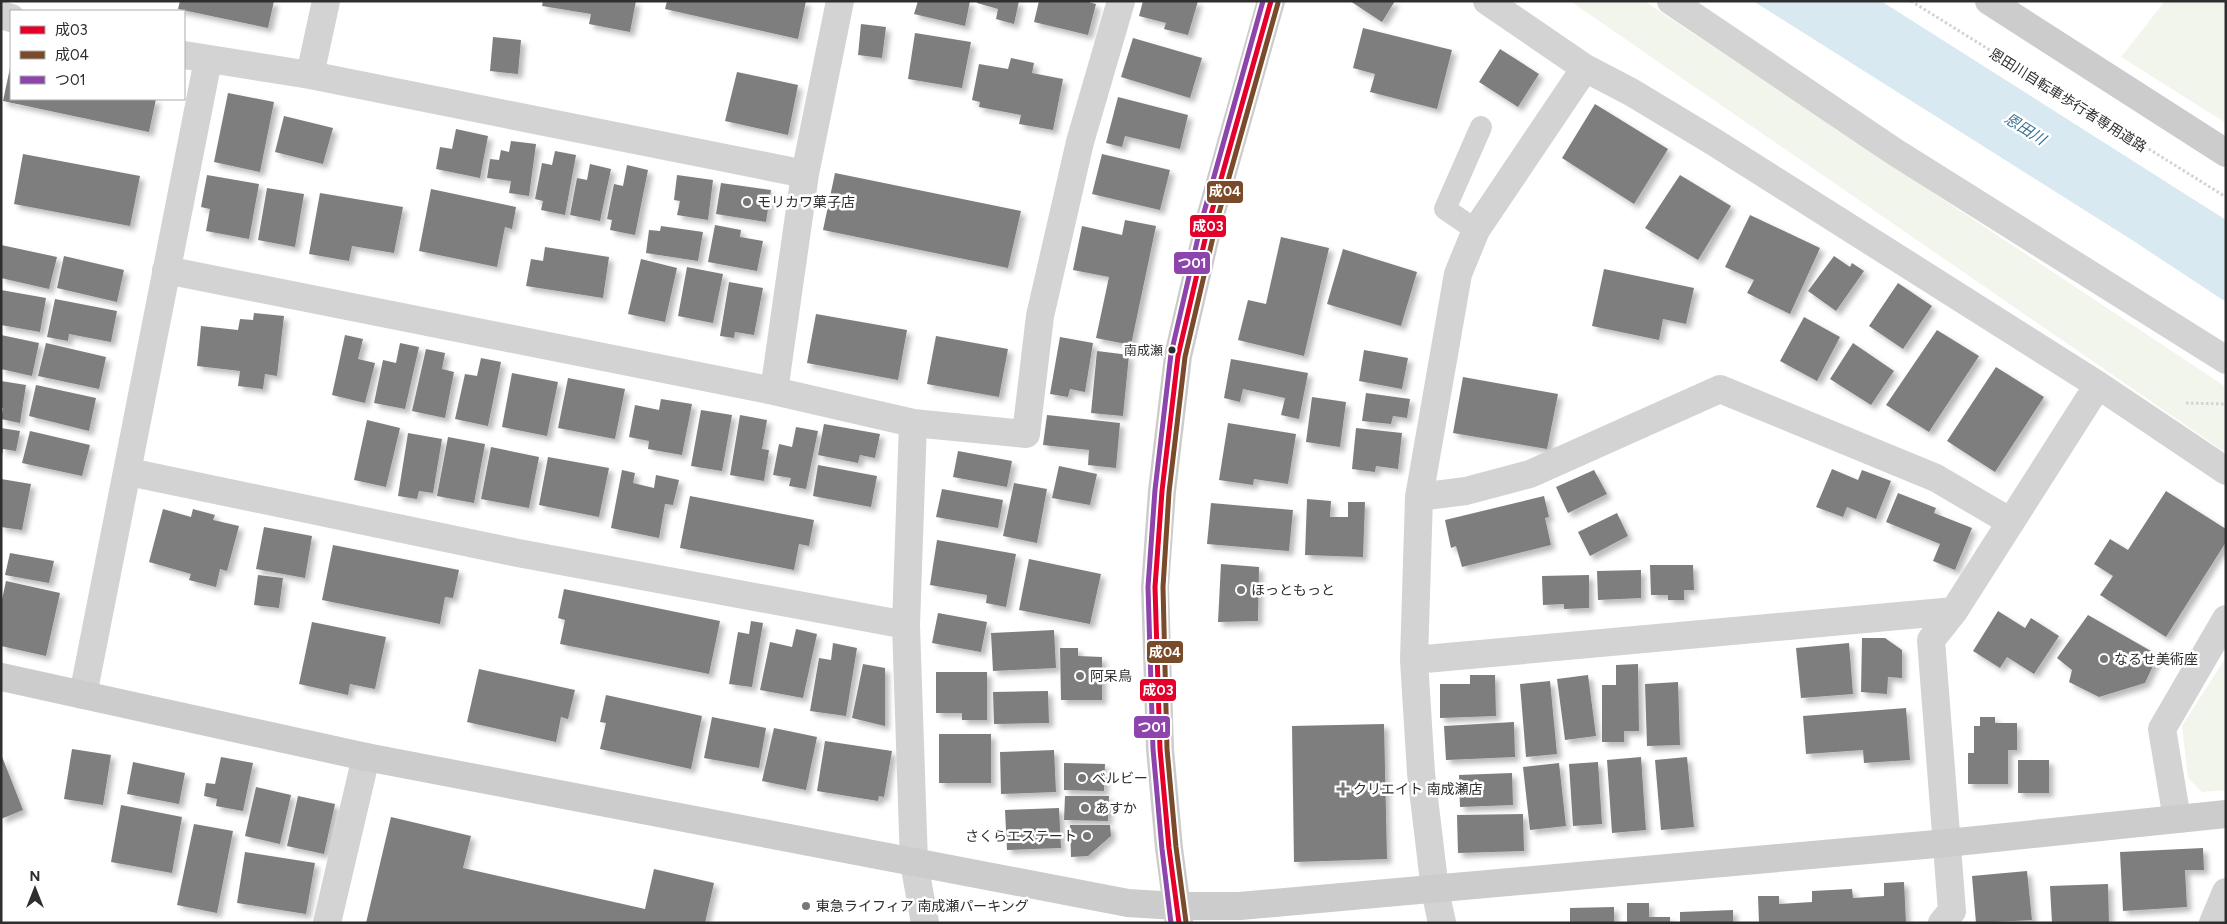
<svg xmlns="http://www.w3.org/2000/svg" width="2227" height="924" viewBox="0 0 2227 924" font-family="Figtree,'Noto Sans JP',sans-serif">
	<defs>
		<filter id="shadow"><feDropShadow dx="4.5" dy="4.5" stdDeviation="2.5" flood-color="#0004"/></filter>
	</defs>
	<rect width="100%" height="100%" fill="#fff"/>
	<path fill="#f1f5ec" d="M1570,1H1644L2226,387V453Z
		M2165,1H2226V123L2121,57Z
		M2226,657V790L2202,792L2188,778L2182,726Z"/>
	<path fill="#d8e9f2" d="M1753,1H1881L2226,220V302L2132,240Z"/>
	<path fill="#7e7e7e" filter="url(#shadow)" d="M180,1H274L268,28L178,9Z
		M543,1H636L630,32L589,24L591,14L542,6Z
		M667,1H806L798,39L665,9Z
		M918,1H970L965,26L914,14Z
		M977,1H1019L1014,24L996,19L998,9L977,3Z
		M1039,1H1085L1096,4L1088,35L1034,22Z
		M1143,1H1198L1188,35L1164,29L1166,23L1139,16Z
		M1350,1H1395L1382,22Z
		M861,24L886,27L882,58L858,55Z
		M1363,28L1452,50L1437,109L1370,92L1375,74L1353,68Z
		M915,33L971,42L962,88L908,79Z
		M493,37L521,40L518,74L490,71Z
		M1133,38L1202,58L1190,98L1121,77Z
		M1500,49L1539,74L1518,107L1479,82Z
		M1011,58L1034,63L1032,73L1063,79L1053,130L1019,124L1021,115L979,107L980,102L972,100L979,64L1008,69Z
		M10,68L11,99H156L149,132L3,101Z
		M737,72L798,85L788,135L725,121Z
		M228,93L274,102L260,172L214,162Z
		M1118,97L1188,115L1180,149L1125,136L1122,147L1106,143Z
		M1595,104L1668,149L1634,204L1562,158Z
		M284,116L333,128L323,164L275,152Z
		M456,129L488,136L480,178L436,169L440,147L452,149Z
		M511,141L536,144L529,196L509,193L511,181L487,178L490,159L499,160L501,150L509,152Z
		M555,151L576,155L565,215L541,210L543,201L535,199L542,163L552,165Z
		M23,154L140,176L130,226L14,204Z
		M1102,154L1170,170L1160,210L1092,194Z
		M590,164L611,169L600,221L570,215L577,178L587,180Z
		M627,165L648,170L635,235L610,230L612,220L607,219L614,184L623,186Z
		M835,173L1021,211L1008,268L823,230Z
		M207,175L259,184L249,239L206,231L210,209L201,207Z
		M677,175L713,180L708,220L677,215L680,201L674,200Z
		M1680,175L1731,206L1698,260L1645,228Z
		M721,183L771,190L766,222L716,214Z
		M267,188L304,194L295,247L258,240Z
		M431,189L516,207L512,229L505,227L497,267L419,251Z
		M320,193L403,207L394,253L352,246L349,261L309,254Z
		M1750,215L1820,248L1790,314L1747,293L1754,280L1725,267Z
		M1125,220L1156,226L1131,345L1096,338L1109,277L1073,270L1082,226L1122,235Z
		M715,225L741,230L740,237L763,241L757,271L708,262Z
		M661,226L703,232L698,261L646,253L649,230L660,231Z
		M1281,237L1329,248L1304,356L1238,340L1248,300L1266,304Z
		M1,245L57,257L49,289L1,278Z
		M545,247L609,257L603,298L526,286L531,259L543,261Z
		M1343,249L1417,272L1401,326L1327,304Z
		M64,256L124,270L117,302L57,288Z
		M1834,256L1850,267L1852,263L1864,271L1836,311L1808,291Z
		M641,259L677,268L665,322L628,314Z
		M687,267L723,274L713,323L678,316Z
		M1604,269L1694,288L1686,324L1663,319L1659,340L1592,326Z
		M729,282L763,288L754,335L735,332L734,338L720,336Z
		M1898,283L1932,306L1903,349L1869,326Z
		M1,290L46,298L40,332L1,325Z
		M55,299L117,311L111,342L69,334L68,341L47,337Z
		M254,313L284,316L277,376L265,374L263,389L238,386L240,371L197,366L201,326L238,330L240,319L253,320Z
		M816,314L907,330L898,380L807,363Z
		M1804,317L1840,337L1817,381L1780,361Z
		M1937,330L1979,356L1929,432L1886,405Z
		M1,335L39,343L32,376L1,369Z
		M345,335L363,339L358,359L375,363L365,403L332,395Z
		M936,336L1008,349L999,397L927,384Z
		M1060,337L1093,343L1085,392L1070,389L1068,397L1050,394Z
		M46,343L106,357L99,389L38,376Z
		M400,343L419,347L405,409L374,403L383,360L396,363Z
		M1853,343L1894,371L1871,405L1830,379Z
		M426,349L445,353L442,369L454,372L445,418L412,411Z
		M1364,350L1408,358L1402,389L1359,381Z
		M1097,351L1129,355L1123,416L1091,413Z
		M481,358L501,362L488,426L455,419L465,374L477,376Z
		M1231,359L1308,373L1299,419L1281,415L1285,398L1243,389L1240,402L1224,398Z
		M1996,367L2044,397L1995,472L1947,441Z
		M512,373L558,382L547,436L502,427Z
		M1463,377L1558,394L1547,449L1453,433Z
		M568,378L625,389L615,439L558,428Z
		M1,381L26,385L20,423L1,419L3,408H1Z
		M36,385L96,398L89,431L29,416Z
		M1366,393L1410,399L1407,418L1393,416L1391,424L1362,421Z
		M1312,397L1346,402L1340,447L1306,442Z
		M661,399L692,404L682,455L648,449L649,441L629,437L635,405L659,410Z
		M701,410L732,415L722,471L691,466Z
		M740,415L767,420L762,449L769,450L764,481L730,475Z
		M1047,415L1120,423L1116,468L1088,465L1089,450L1043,445Z
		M367,420L400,428L386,487L354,480Z
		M1228,423L1296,434L1288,484L1254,479L1253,485L1219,480Z
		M824,424L880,434L875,458L860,455L858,463L818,455Z
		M796,427L818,431L806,489L789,486L791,478L773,475L779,444L792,447Z
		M1,428L20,431L16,451L3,449L2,456Z
		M1356,428L1402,433L1398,469L1376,466L1375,472L1352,469Z
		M30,431L90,445L82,476L22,463Z
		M408,433L442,439L433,493L419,491L417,499L398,496Z
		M448,437L485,444L474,503L437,496Z
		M491,447L539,457L529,508L481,499Z
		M958,451L1012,461L1007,487L953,477Z
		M548,457L609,468L599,517L539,505Z
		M818,465L877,476L871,507L813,496Z
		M1059,466L1097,474L1090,505L1052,498Z
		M1832,469L1858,480L1862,470L1891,481L1876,519L1847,507L1843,517L1816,507Z
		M622,470L635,473L633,483L654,488L656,475L679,480L673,505L665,504L659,538L611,528Z
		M1594,470L1607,494L1568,513L1556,487Z
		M1,479L31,484L22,530L1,527Z
		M1014,483L1047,489L1037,543L1003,536Z
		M942,489L1003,500L998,528L936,517Z
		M2166,491L2226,529V542L2166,637L2100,595L2113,576L2094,564L2110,539L2128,550Z
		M1898,493L1936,508L1934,513L1972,528L1955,570L1933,561L1940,544L1886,522Z
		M690,496L814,520L809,546L799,544L794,570L680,548Z
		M1544,496L1549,517L1545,518L1551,545L1462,567L1456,546L1451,548L1445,520Z
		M1307,499L1331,501L1330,517H1348V502H1365L1363,557L1305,555Z
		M1211,503L1293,510L1289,551L1207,544Z
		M163,509L191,517L193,509L215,515L213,520L239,526L227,571L220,569L216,587L189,580L191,574L149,562Z
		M1617,513L1628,536L1590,556L1578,532Z
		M264,527L312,536L305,578L256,569Z
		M937,540L1016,554L1006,607L986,603L987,595L930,585Z
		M333,545L459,570L453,598L445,597L440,624L322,600Z
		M10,553L54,561L49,583L5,575Z
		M1029,559L1101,574L1090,624L1019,610Z
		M1221,564L1259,567L1258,621L1218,622Z
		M1650,565H1693L1694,590H1684V600H1668V595H1651Z
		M1641,570V598L1598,600L1597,571Z
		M258,575L283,578L279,608L254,605Z
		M1589,575V608L1564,609V604L1543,605L1542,576Z
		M6,581L60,593L46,656L1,646V604Z
		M564,589L720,621L709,674L560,644L565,620L558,618Z
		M1998,611L2025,628L2031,618L2059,636L2034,674L2007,657L2000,668L1973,651Z
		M938,613L987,622L981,652L932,643Z
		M2088,615L2158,655L2145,683L2099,697L2069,682L2072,670L2057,658Z
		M751,621L763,623L752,687L729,684L738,632L749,634Z
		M312,622L386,637L375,689L350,684L348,695L299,684Z
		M796,629L817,634L803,698L760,690L770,642L792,647Z
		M1054,630L1056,668L993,671L991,633Z
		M1862,638H1885L1902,650V678L1888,677L1887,694L1861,692Z
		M833,643L857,648L846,716L810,711L819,658L831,660Z
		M1849,643L1853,694L1801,698L1796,648Z
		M1060,648H1078V656L1102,657V700H1061Z
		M863,664L885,668V726L852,718Z
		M1638,664L1639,731H1624V742H1602V685H1616V665Z
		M479,669L575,690L568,719L561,717L556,742L467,722Z
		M936,672H987V720H962V713H936Z
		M1470,675H1495L1496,716L1440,718V684H1470Z
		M1588,675L1596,736L1565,740L1557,679Z
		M1550,681L1557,754L1526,757L1520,684Z
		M1678,682L1680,745L1647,746L1645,684Z
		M1048,691L1049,723L994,724L993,692Z
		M606,695L702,716L691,769L600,749L606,723L600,722Z
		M1906,708L1910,760L1864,763L1863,750L1806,754L1803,716Z
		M712,717L766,728L759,768L704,758Z
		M1980,717H1995V723H2017V750H2008V784H1968V753H1974V726H1980Z
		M1514,722L1515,757L1446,760L1444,726Z
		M1384,724L1387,859L1294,862L1292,726Z
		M774,728L817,737L806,790L762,781Z
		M939,734H991V783H939Z
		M825,741L892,751L884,797L879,796L878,801L817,791Z
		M72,749L111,755L103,805L64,799Z
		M1054,750L1056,792L1001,794L1000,752Z
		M1,754L23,810L1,819Z
		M221,757L253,763L243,811L216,806L217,799L204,796L206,783L215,784Z
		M1641,757L1646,830L1612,833L1607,760Z
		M1687,757L1694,827L1661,830L1655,760Z
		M2018,760H2049V793H2018Z
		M133,762L185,773L179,804L127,794Z
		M1598,762L1602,824L1573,826L1569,764Z
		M1064,763L1105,764L1104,791L1064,790Z
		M1559,763L1566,826L1530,830L1523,767Z
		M1512,773L1513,805L1460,807L1459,775Z
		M256,787L291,795L280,844L245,836Z
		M298,796L335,804L324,854L287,846Z
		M1065,796H1109L1108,821L1064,820Z
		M121,805L182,817L172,873L111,862Z
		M1059,808L1061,848L1007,850L1005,810Z
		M1523,814L1524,851L1458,853L1457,815Z
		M391,817L471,836L463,868L645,909L654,869L714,883L705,923H366Z
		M194,824L233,831L217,913L177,905Z
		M1070,825H1110L1111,836L1088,856L1071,857Z
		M2203,848L2204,870H2185L2187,907L2123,911L2120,852Z
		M245,852L315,863L306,914L237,903Z
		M2027,871L2032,920L1976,923L1972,876Z
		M1904,882L1906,923H1759L1758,896H1779V904L1812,902V891L1852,889L1853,898L1884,896V883Z
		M2108,884L2109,923H2052L2050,886Z
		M1627,903H1649V917H1670V923H1627Z
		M1614,907V923H1570V908Z
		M1733,910V923H1680V912Z"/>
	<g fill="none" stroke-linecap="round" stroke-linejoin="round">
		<path stroke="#d3d3d3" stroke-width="3" stroke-dasharray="2.5 2.5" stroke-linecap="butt" d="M1911,1L2226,197
			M2186,403L2226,404"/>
		<path stroke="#d3d3d3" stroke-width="22" d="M1476,230L1445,209L1481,127"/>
		<path stroke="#d3d3d3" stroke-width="28" d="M1487,1L1585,68L1631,92L1714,142L2098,385L2226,471
			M1671,1L1895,152L2226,360
			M1,15L11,18
			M184,55L310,75L805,174
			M310,75L326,1
			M166,270L774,391L913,423L1026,434L1040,316L1080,142L1121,1
			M774,391L805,174L840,1
			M913,423L906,625L914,863L925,923
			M129,472L518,553L906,625
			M1419,497L1466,491L1530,474L1720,389L1936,478L2011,522
			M1414,660L1954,611
			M83,695C126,484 165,272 208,60
			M2177,819L2162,729L2226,619
			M327,923L366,757
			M1442,923L1435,890L1421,773L1414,660L1419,497L1458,274L1476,230L1585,68
			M1942,923L1952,911L1931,640L1954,611L2098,385
			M2213,923L2226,892"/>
		<path stroke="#ccc" stroke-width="28" d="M1989,1L2226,153
			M1,677L366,757L1128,903L1176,906H1240L1947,843L2226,814
			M1179,923L1169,848L1160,749L1155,587L1162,491L1178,356L1210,218L1271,1"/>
		<g stroke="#fff" stroke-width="9">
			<path id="bus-1" d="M1179,923L1169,848L1160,749L1155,587L1162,491L1178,356L1210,218L1271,1"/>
		</g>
		<g stroke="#fff" stroke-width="9">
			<path id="bus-2" d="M1186,922L1176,847L1167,749L1163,587L1169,492L1185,357L1217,220L1278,3"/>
		</g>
		<g stroke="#fff" stroke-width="9">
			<path id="bus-3" d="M1171,923L1162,849L1153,749L1148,587L1155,490L1171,354L1203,216L1263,1"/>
		</g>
		<use href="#bus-1" stroke="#e4002b" stroke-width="5"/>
		<use href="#bus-2" stroke="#7a4b2a" stroke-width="5"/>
		<use href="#bus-3" stroke="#8e44ad" stroke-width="5"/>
	</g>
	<g fill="#777" stroke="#fff" stroke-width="2">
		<circle cx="747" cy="202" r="5"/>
		<circle cx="1241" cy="590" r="5"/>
		<circle cx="2104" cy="659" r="5"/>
		<circle cx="1080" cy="676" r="5"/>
		<circle cx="1082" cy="778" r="5"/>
		<path d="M1340.5 781.5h5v5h5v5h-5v5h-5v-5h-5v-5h5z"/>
		<circle cx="1085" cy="808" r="5"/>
		<circle cx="1087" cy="836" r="5"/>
		<circle cx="806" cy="906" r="5"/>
	</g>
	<circle fill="#2e2e2e" stroke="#fff" stroke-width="2" cx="1172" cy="350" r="4.5"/>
	<g text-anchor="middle" stroke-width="5" stroke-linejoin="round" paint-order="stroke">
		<g font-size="13" fill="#2e2e2e" stroke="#fff" text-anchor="end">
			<text x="1163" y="355">南成瀬</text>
		</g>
		<g font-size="14" fill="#2e2e2e" stroke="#fff">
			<text transform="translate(2068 100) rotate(32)" y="5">恩田川自転車歩行者専用道路</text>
		</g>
		<g font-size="14" fill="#2e2e2e" stroke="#fff" text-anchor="start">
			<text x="757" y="207">モリカワ菓子店</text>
			<text x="1251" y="595">ほっともっと</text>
			<text x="2114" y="664">なるせ美術座</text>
			<text x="1090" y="681">阿呆鳥</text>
			<text x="1092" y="783">ベルビー</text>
			<text x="1353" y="794">クリエイト 南成瀬店</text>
			<text x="1095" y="813">あすか</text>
			<text x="1077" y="841" text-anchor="end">さくらエステート</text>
			<text x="816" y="911">東急ライフィア 南成瀬パーキング</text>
		</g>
		<g font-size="15" font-style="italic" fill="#3c7391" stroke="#fff">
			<text transform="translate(2025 129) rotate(32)" y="5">恩田川</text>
		</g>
	</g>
	<g stroke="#fff" stroke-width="2">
		<rect x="1206" y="180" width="38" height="24" rx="5" fill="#7a4b2a"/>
		<rect x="1189" y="214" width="38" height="24" rx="5" fill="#e4002b"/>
		<rect x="1173" y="251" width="38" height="24" rx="5" fill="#8e44ad"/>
		<rect x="1146" y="640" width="38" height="24" rx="5" fill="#7a4b2a"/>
		<rect x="1139" y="678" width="38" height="24" rx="5" fill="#e4002b"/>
		<rect x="1133" y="715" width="38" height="24" rx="5" fill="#8e44ad"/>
	</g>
	<g font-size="14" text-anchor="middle" font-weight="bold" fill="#fff">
		<text x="1225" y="196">成04</text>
		<text x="1208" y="231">成03</text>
		<text x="1192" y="268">つ01</text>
		<text x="1165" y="657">成04</text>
		<text x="1158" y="695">成03</text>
		<text x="1152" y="732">つ01</text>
	</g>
	<rect width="2227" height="924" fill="none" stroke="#2e2e2e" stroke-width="5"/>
	<rect x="10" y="10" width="175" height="90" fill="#ffffff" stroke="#ababab"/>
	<rect x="20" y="26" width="25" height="8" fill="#e4002b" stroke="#ababab"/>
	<text x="55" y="35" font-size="15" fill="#2e2e2e">成03</text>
	<rect x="20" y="51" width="25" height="8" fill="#7a4b2a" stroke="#ababab"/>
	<text x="55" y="60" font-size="15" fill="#2e2e2e">成04</text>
	<rect x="20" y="76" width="25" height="8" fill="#8e44ad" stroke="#ababab"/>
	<text x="55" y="85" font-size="15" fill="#2e2e2e">つ01</text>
	<g transform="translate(35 889)" stroke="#ffffff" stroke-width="4" paint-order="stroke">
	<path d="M0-4L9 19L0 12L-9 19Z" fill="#2e2e2e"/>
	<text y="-8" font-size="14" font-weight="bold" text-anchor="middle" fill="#2e2e2e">N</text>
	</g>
</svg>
